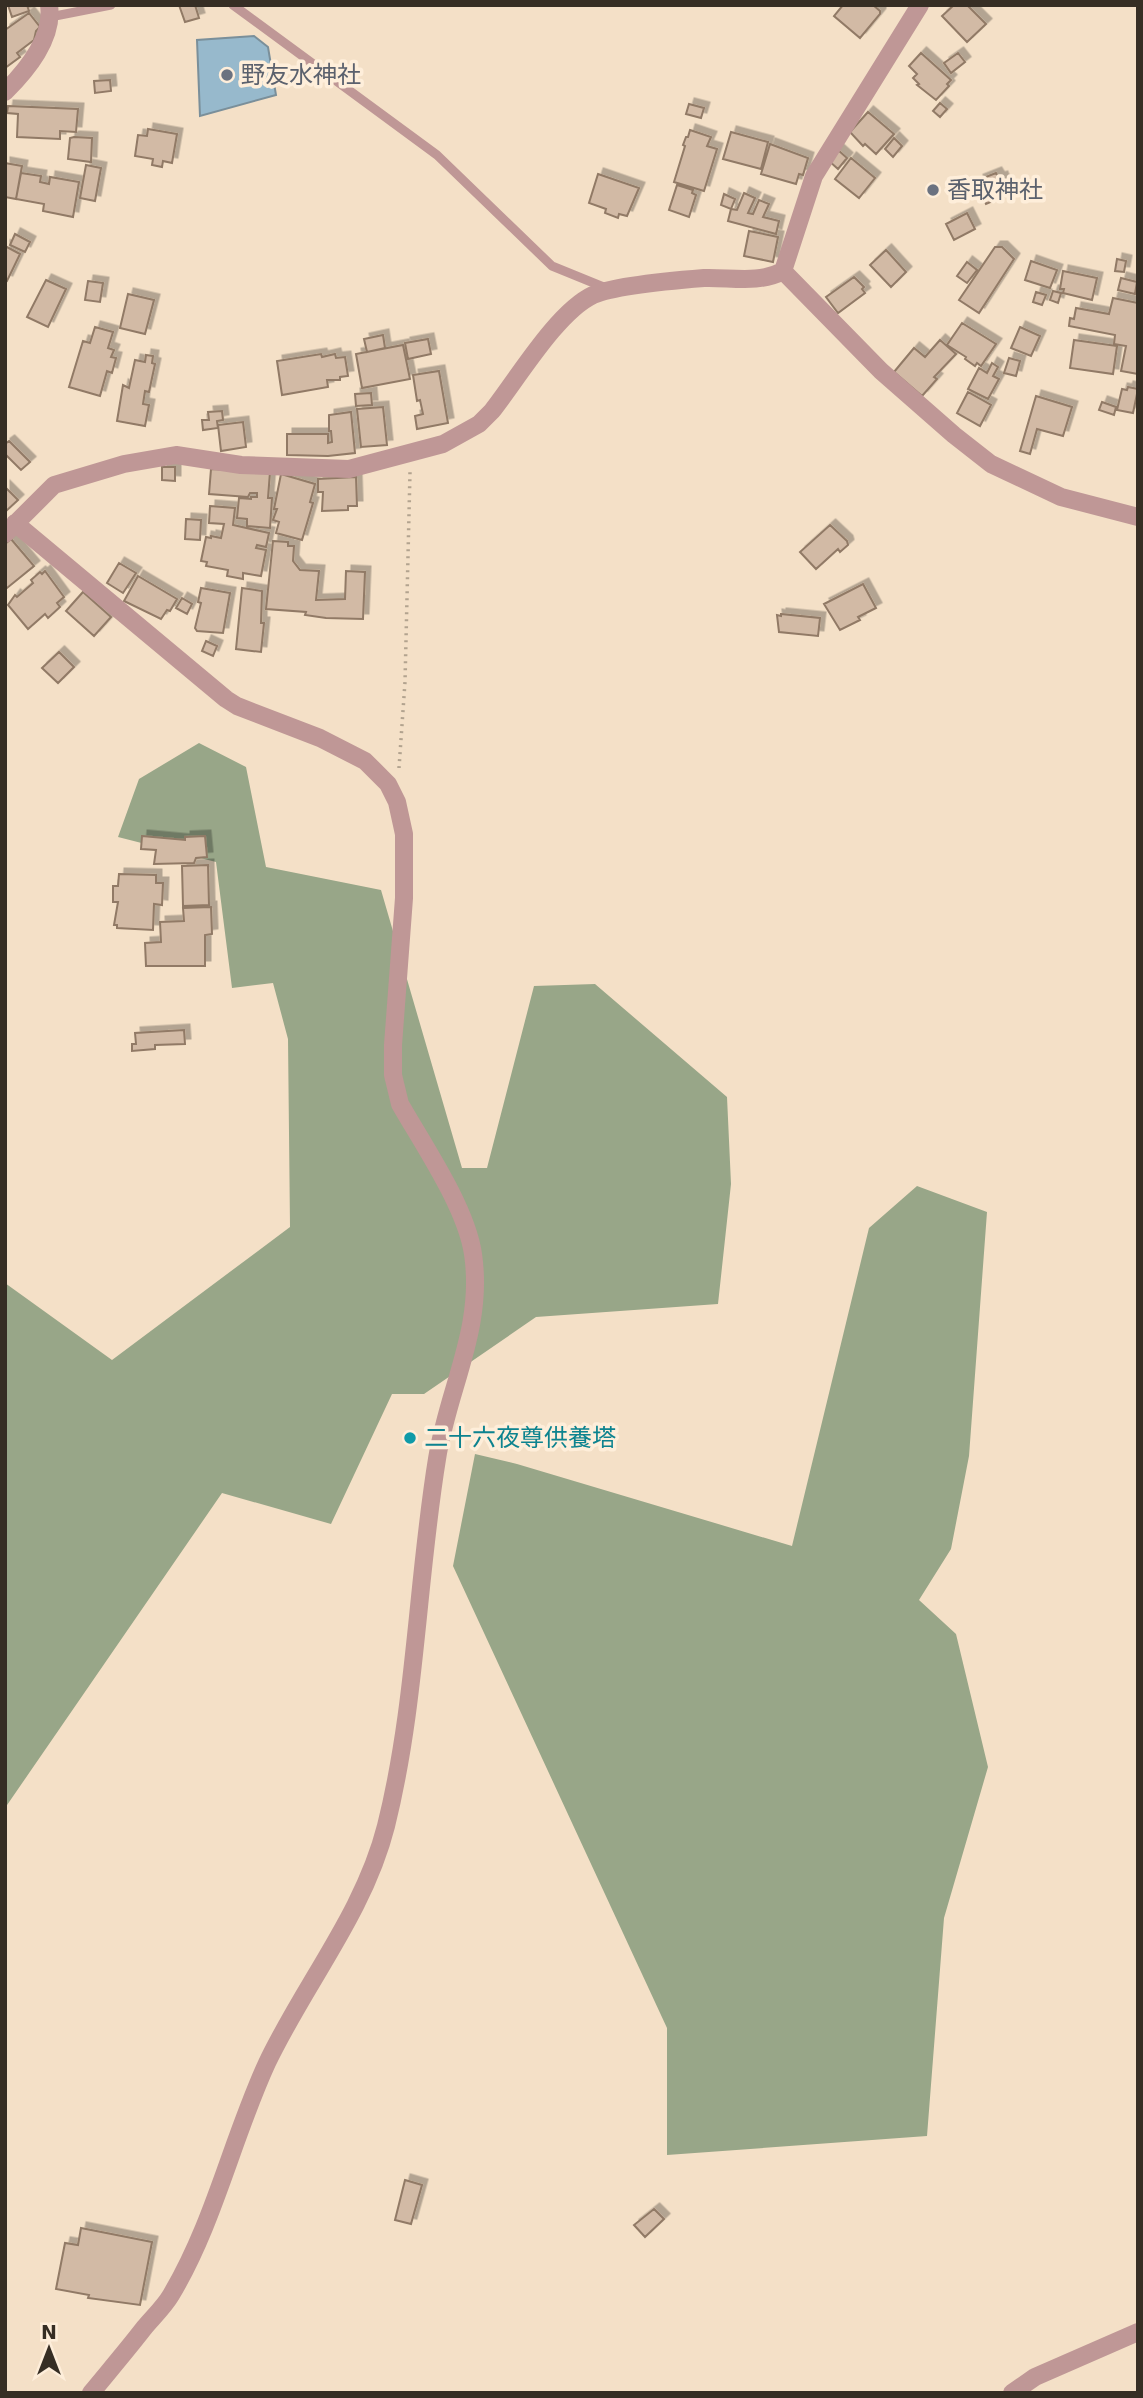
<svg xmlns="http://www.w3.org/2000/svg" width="1143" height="2398" viewBox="0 0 1143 2398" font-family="'DejaVu Sans','Noto Sans JP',sans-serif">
	<defs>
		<filter id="shadow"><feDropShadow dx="5.5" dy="-5.5" stdDeviation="0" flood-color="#0004"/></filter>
	</defs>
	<rect width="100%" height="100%" fill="#f4e0c7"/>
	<path fill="#98a688" d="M199,743L246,767L266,867L381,890L462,1168H487L534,986L595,984L727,1097L731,1184L718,1304L536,1317L424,1394H392L331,1524L222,1493L5,1808V1283L112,1360L290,1227L288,1039L273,983L232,988L216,862L118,837L139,779Z
		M917,1186L987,1212L969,1456L951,1549L919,1600L956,1634L988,1767L944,1918L927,2136L667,2155V2028L453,1566L475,1454L517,1464L792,1546L869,1228Z"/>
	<path fill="#97b9cc" stroke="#7a8f9a" stroke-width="2" d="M254,36L268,47L276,95L200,116L197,40Z"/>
	<path fill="#d2baa5" stroke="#917a66" stroke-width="2" filter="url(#shadow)" d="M8,5H27L29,11L12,17Z
		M179,5H195L199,18L185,22Z
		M843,5H873L880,11V14L860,38L834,16Z
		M954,5H967L986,24L967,42L942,16Z
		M29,13L40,27L36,31L34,40L17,53L20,57L5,68V30Z
		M921,53L951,80L947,84L949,86L936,100L917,85L919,84L913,78L917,74L909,66Z
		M958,53L965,62L951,73L944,63Z
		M110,80L111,91L95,93L94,81Z
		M940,103L947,109L940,117L933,111Z
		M689,104L704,108L701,118L686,114Z
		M8,106L78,109L76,132L60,131V139L17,137L18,114L7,113Z
		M868,112L894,134L876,154L865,144L863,146L850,132Z
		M148,129L177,134L172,163L163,161L162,167L152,165L153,159L135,156L138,135L147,136Z
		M690,130L711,137L707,146L717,149L704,191L674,182L685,146L683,145L686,137H688Z
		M731,132L768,142L761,169L723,159Z
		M74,137L92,138L91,162L68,159L70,138Z
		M894,138L902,146L893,157L885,149Z
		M770,144L808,158L803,175L799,174L796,184L761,174Z
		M838,150L847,158L838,169L829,161Z
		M851,158L875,178L859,198L835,179Z
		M5,163L22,166L16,199L5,197Z
		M86,165L101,168L95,201L80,198Z
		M21,173L41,176L40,182L49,184L50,177L79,182L73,217L43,211L44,204L16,199Z
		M996,173L999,178L1002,177L1006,188L1003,189L1005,196L986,204L984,199H982L977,188L980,187L978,180Z
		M598,174L639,188L627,216L619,214L618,218L605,213L606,209L589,203Z
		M677,185L693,190L692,193L696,195L689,217L669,210Z
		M744,193L755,198L748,213L753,214L759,200L769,204L763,217L779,221L776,234L728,221L731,209L737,210Z
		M724,194L735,199L731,209L721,205Z
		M967,213L975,229L954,240L946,224Z
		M749,231L778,237L773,262L744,256Z
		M15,234L30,242L25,252L10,245Z
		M5,246L20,254L7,281L5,280Z
		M995,247H1002L1014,259L979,313L959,300Z
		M886,250L906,272L891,287L870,265Z
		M1117,259L1126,261L1124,272L1115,271Z
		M1031,261L1057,270L1050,288L1025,280Z
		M967,262L977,270L967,283L957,276Z
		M1063,271L1097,278L1092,300L1063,293L1064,289H1060Z
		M854,277L864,287L862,289L865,293L838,313L826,297Z
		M1121,278L1137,282L1135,294L1118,290Z
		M46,280L66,289L48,327L27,317Z
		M88,281L103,283L100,302L85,300Z
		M1053,291L1061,293L1058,303L1050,300Z
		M1036,292L1046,295L1042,305L1033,302Z
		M128,294L154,300L145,334L120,328Z
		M1113,298L1138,303V374L1121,371L1126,346L1114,344L1115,335L1069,326L1070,318L1074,319L1076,308L1109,314Z
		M962,323L996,344L981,366L977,363L975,366L965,359L966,357L947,345Z
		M95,327L113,332L108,348L114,350L111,357L116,358L112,373L107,371L100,396L69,387L83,341L90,343Z
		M1020,327L1040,336L1031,356L1011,348Z
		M383,335L385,348L367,352L364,339Z
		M428,339L431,354L408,359L405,343Z
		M940,340L956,354L934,377L937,379L922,396L894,372L914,348L925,357Z
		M1074,340L1117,346L1113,374L1070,368Z
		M403,345L410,379L362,388L356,354Z
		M321,354L322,357L335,354L336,358L345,357L348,376L340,377V380H327L328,387L282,395L277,361Z
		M146,355L153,356L152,363L155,364L149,392L145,391L143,404L149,405L145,426L117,421L123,385L129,388L135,360L145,362Z
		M1009,358L1020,361L1016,376L1004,373Z
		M992,363L998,367L993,376L999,379L988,399L968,389L979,368L987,373Z
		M439,371L448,423L417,429L415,416L423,414L420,400L417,401L413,375Z
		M1128,387L1138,389L1133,413L1117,410L1122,389L1127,390Z
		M968,392L991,405L980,426L957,413Z
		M371,393L372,405L356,406L355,394Z
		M1036,396L1072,407L1063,436L1037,429L1030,454L1020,451Z
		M1102,402L1116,407L1114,415L1099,410Z
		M383,407L387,445L361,447L357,409Z
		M222,411L223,420L217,421L218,428L203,430L202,420H209L208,412Z
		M351,412L355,453L328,456L287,455V434H328V443L332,442L331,431H329V415Z
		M243,422L246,447L221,451L218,425Z
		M9,441L30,462L21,470L5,454V444Z
		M162,467H175V481L162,480Z
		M211,469L270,472L268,498H272L270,528L247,526V519L237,518L239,498L251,499V497H257V493H250L248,497L209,494Z
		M281,474L315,484L310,502L313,503L302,540L276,533L279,522L273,520L277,509H274Z
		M356,477L357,506H348V510L322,511L323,492H318V479Z
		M5,487L18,500L5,512Z
		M210,506L235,508L233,525L269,533L266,547L257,545L256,548L266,550L261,576L243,573V579L227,576L228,570L206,566L207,562L201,561L206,537L211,538V536L221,538L224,524L209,523Z
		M186,519L201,520L200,540L185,539Z
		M830,525L847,541L848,545L840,552L838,549L816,569L800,552Z
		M11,539L34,566L7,588L5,586V544Z
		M273,541L288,542V546H294L293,561L300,570L319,571L316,600L345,599L346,571L365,572L363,619L326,618L305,615L306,612L266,609Z
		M119,563L136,573L123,593L107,583Z
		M45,571L64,597L57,603L60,607L48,618L45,614L28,629L8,605L15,595L17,597L33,583L31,580L40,572L42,574Z
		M138,576L177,599L170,611L167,610L161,619L124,601Z
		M863,584L876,608L858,617L860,620L840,630L824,604Z
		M201,588L230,593L223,633L197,631L195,628L201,603L198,602Z
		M242,588L262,591L261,623H264L261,652L236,649Z
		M83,592L111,617L94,636L66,611Z
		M182,598L192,604L187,614L176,608Z
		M781,614L820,618L818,636L779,632L777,615L781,616Z
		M206,641L217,646L213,656L202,651Z
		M59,652L74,667L58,683L42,668Z
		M142,836L185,840V837L205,836L207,857L196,858L194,863L154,864L156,850L141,849Z
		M208,865L209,905L183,906L182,866Z
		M119,874L156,875V883H163L162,905L154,904L153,930L117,928V925H114L118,902H113V886H118Z
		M211,907L212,934L205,935V966H146L145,943L161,942L160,922L184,921L183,908Z
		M184,1030L185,1044L155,1045V1049L132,1051V1044H136L135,1033Z
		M405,2180L422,2185L411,2224L395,2220Z
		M654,2209L664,2219L645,2237L634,2225Z
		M81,2228L152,2242L140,2305L88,2298L89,2295L56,2289L65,2243L78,2245Z"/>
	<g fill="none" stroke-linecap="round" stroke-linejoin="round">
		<path stroke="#b2a38f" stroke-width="3.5" stroke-dasharray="2 5" stroke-linecap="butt" d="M399,768L405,682L410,472"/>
		<path stroke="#bf9796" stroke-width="9" d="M233,5L437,155L552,266L606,288
			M50,17L111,5"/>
		<path stroke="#bf9796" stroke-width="18" d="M5,92C27,70 54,38 49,5
			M783,271L881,371L954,435L991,464L1061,497L1138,517
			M15,523L226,699L237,706L320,738L365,761L388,784L397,802L404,834V898L393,1045V1075L400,1104C424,1146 466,1207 473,1254C484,1329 448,1388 437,1459C417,1581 416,1706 386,1826C364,1913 305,1983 267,2063C232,2139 214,2223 171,2295C164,2307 153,2317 144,2328C127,2350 109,2371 91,2393
			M5,534L54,485L124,464L176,455L241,465L349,469L443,444L479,424L492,411C518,378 557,312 593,295C614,286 679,280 704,278C730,277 759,284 783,271L814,176L920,5
			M1012,2393L1035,2377L1138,2332"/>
	</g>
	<g fill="#6b7280" stroke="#feeeda" stroke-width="2.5">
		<circle cx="227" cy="75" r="7"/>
		<circle cx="933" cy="190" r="7"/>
	</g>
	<circle fill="#0f9aa8" stroke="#feeeda" stroke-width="2.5" cx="410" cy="1438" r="7"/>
	<g text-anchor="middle" stroke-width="7" stroke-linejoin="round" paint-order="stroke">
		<g font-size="24" fill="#5b616d" stroke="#feeeda" text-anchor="start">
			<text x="241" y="83">野友水神社</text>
			<text x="947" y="198">香取神社</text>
		</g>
		<g font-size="24" fill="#0d838f" stroke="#feeeda" text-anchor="start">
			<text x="424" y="1446">二十六夜尊供養塔</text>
		</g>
	</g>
	<rect width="1143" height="2398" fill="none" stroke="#362e24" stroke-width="14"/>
	<g transform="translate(49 2349)" stroke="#feeeda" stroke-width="5" paint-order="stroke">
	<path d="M0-5L12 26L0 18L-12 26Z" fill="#362e24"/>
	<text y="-10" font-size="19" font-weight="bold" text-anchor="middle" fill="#362e24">N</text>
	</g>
</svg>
